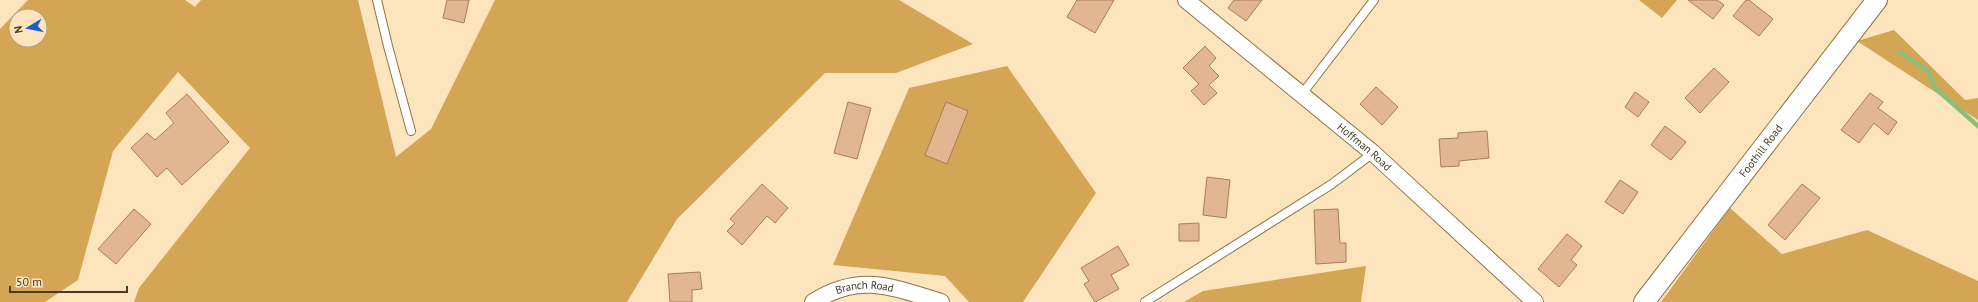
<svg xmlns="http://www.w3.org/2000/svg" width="1978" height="302" viewBox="0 0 1978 302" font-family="'PT Sans',sans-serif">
	<rect width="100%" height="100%" fill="#fce4bd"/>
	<path fill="#d3a555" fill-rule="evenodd" d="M28,0H185L195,7L201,0H358L396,157L431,129L495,0H899L973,44L896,73H825L677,219L627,302H134L139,288L250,148L178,72L113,151L78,280L45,302H0V29ZM16,16H40V40H16Z
		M1639,0H1677L1662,18Z
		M1894,30L1965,100L1978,98V120L1857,41Z
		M1007,66L1096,193L1023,302H969L945,276L833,265L909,88Z
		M1730,208L1782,254L1867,230L1978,281V302H1661Z
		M1366,266L1361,302H1184L1203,291Z"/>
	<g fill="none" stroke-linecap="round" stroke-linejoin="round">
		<path stroke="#88c07b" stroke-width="4.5" d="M1900,52L1928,71L1935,88L1978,126"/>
	</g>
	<path fill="#e3b692" stroke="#a77c5a" d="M447,0H469L464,23L443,18Z
		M1077,0H1114L1095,33L1067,17Z
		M1234,0H1262L1246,21L1228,8Z
		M1688,0H1717L1724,5L1713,19Z
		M1746,0H1749L1773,19L1759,36L1733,16Z
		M1205,46L1216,58L1209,66L1219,76L1209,85L1217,93L1204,105L1191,91L1199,84L1183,68Z
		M1714,68L1729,82L1700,113L1685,98Z
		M1376,87L1398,107L1382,125L1360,104Z
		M1635,92L1649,102L1638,117L1625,107Z
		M1870,93L1883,102L1878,108L1897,122L1888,135L1874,123L1859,143L1841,130Z
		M187,94L229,142L182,185L167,168L157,177L131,148L147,133L155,140L174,123L166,113Z
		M848,102L871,108L857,159L834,153Z
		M946,102L968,111L947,164L925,155Z
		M1665,126L1686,142L1671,160L1651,145Z
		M1487,131L1489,158L1459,161V166L1441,167L1439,139L1458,138V133Z
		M1207,177L1230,180L1226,218L1203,215Z
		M1620,180L1638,192L1623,214L1605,202Z
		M762,184L788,208L775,223L767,216L742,245L727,231L735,223L730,219Z
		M1802,184L1820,198L1785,240L1768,225Z
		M134,209L151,224L116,264L98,249Z
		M1338,209L1340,243H1346V262L1316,264L1314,210Z
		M1199,223V241H1179V224Z
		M1567,234L1582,246L1571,260L1577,265L1559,287L1538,269Z
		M1118,246L1129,265L1111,275L1119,289L1095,302L1084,284L1089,281L1081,268Z
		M700,272L702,289L692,290V302H670L668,274Z"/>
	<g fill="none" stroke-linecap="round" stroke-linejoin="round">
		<g stroke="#8e7345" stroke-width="10">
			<path id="service" d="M377,0L388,46L411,131
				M1302,94L1374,0
				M1145,302L1332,184L1373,153"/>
		</g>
		<g stroke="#8e7345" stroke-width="18">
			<g id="minor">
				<path id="s1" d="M1186,0L1373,153L1535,302"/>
				<path id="s2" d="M813,302C860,272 892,287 941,302"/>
			</g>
		</g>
		<g stroke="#8e7345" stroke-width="22">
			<g id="tertiary">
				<path id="s3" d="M1644,302L1877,0"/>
			</g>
		</g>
		<use href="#service" stroke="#fff" stroke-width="8"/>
		<use href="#minor" stroke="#fff" stroke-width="16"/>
		<use href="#tertiary" stroke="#fff" stroke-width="20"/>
	</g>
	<g text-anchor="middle" stroke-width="4" stroke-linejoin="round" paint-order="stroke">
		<g font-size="11" fill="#473b27" stroke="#fce4bd">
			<text dy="4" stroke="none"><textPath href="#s1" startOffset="231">Hoffman Road</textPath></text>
			<text dy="4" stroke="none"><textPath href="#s3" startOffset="191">Foothill Road</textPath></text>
			<text dy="4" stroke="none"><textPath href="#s2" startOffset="55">Branch Road</textPath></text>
		</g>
	</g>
	<g transform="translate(28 28) rotate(260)"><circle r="19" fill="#fce4bd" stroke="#b4a081"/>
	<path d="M0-3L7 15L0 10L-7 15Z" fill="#1c5fcb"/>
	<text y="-6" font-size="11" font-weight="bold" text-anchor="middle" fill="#473b27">N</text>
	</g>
	<path d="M10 286v6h117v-6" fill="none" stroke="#473b27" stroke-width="2"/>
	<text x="16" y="286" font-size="12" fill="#473b27" stroke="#fce4bd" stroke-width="3" paint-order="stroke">50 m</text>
</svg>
